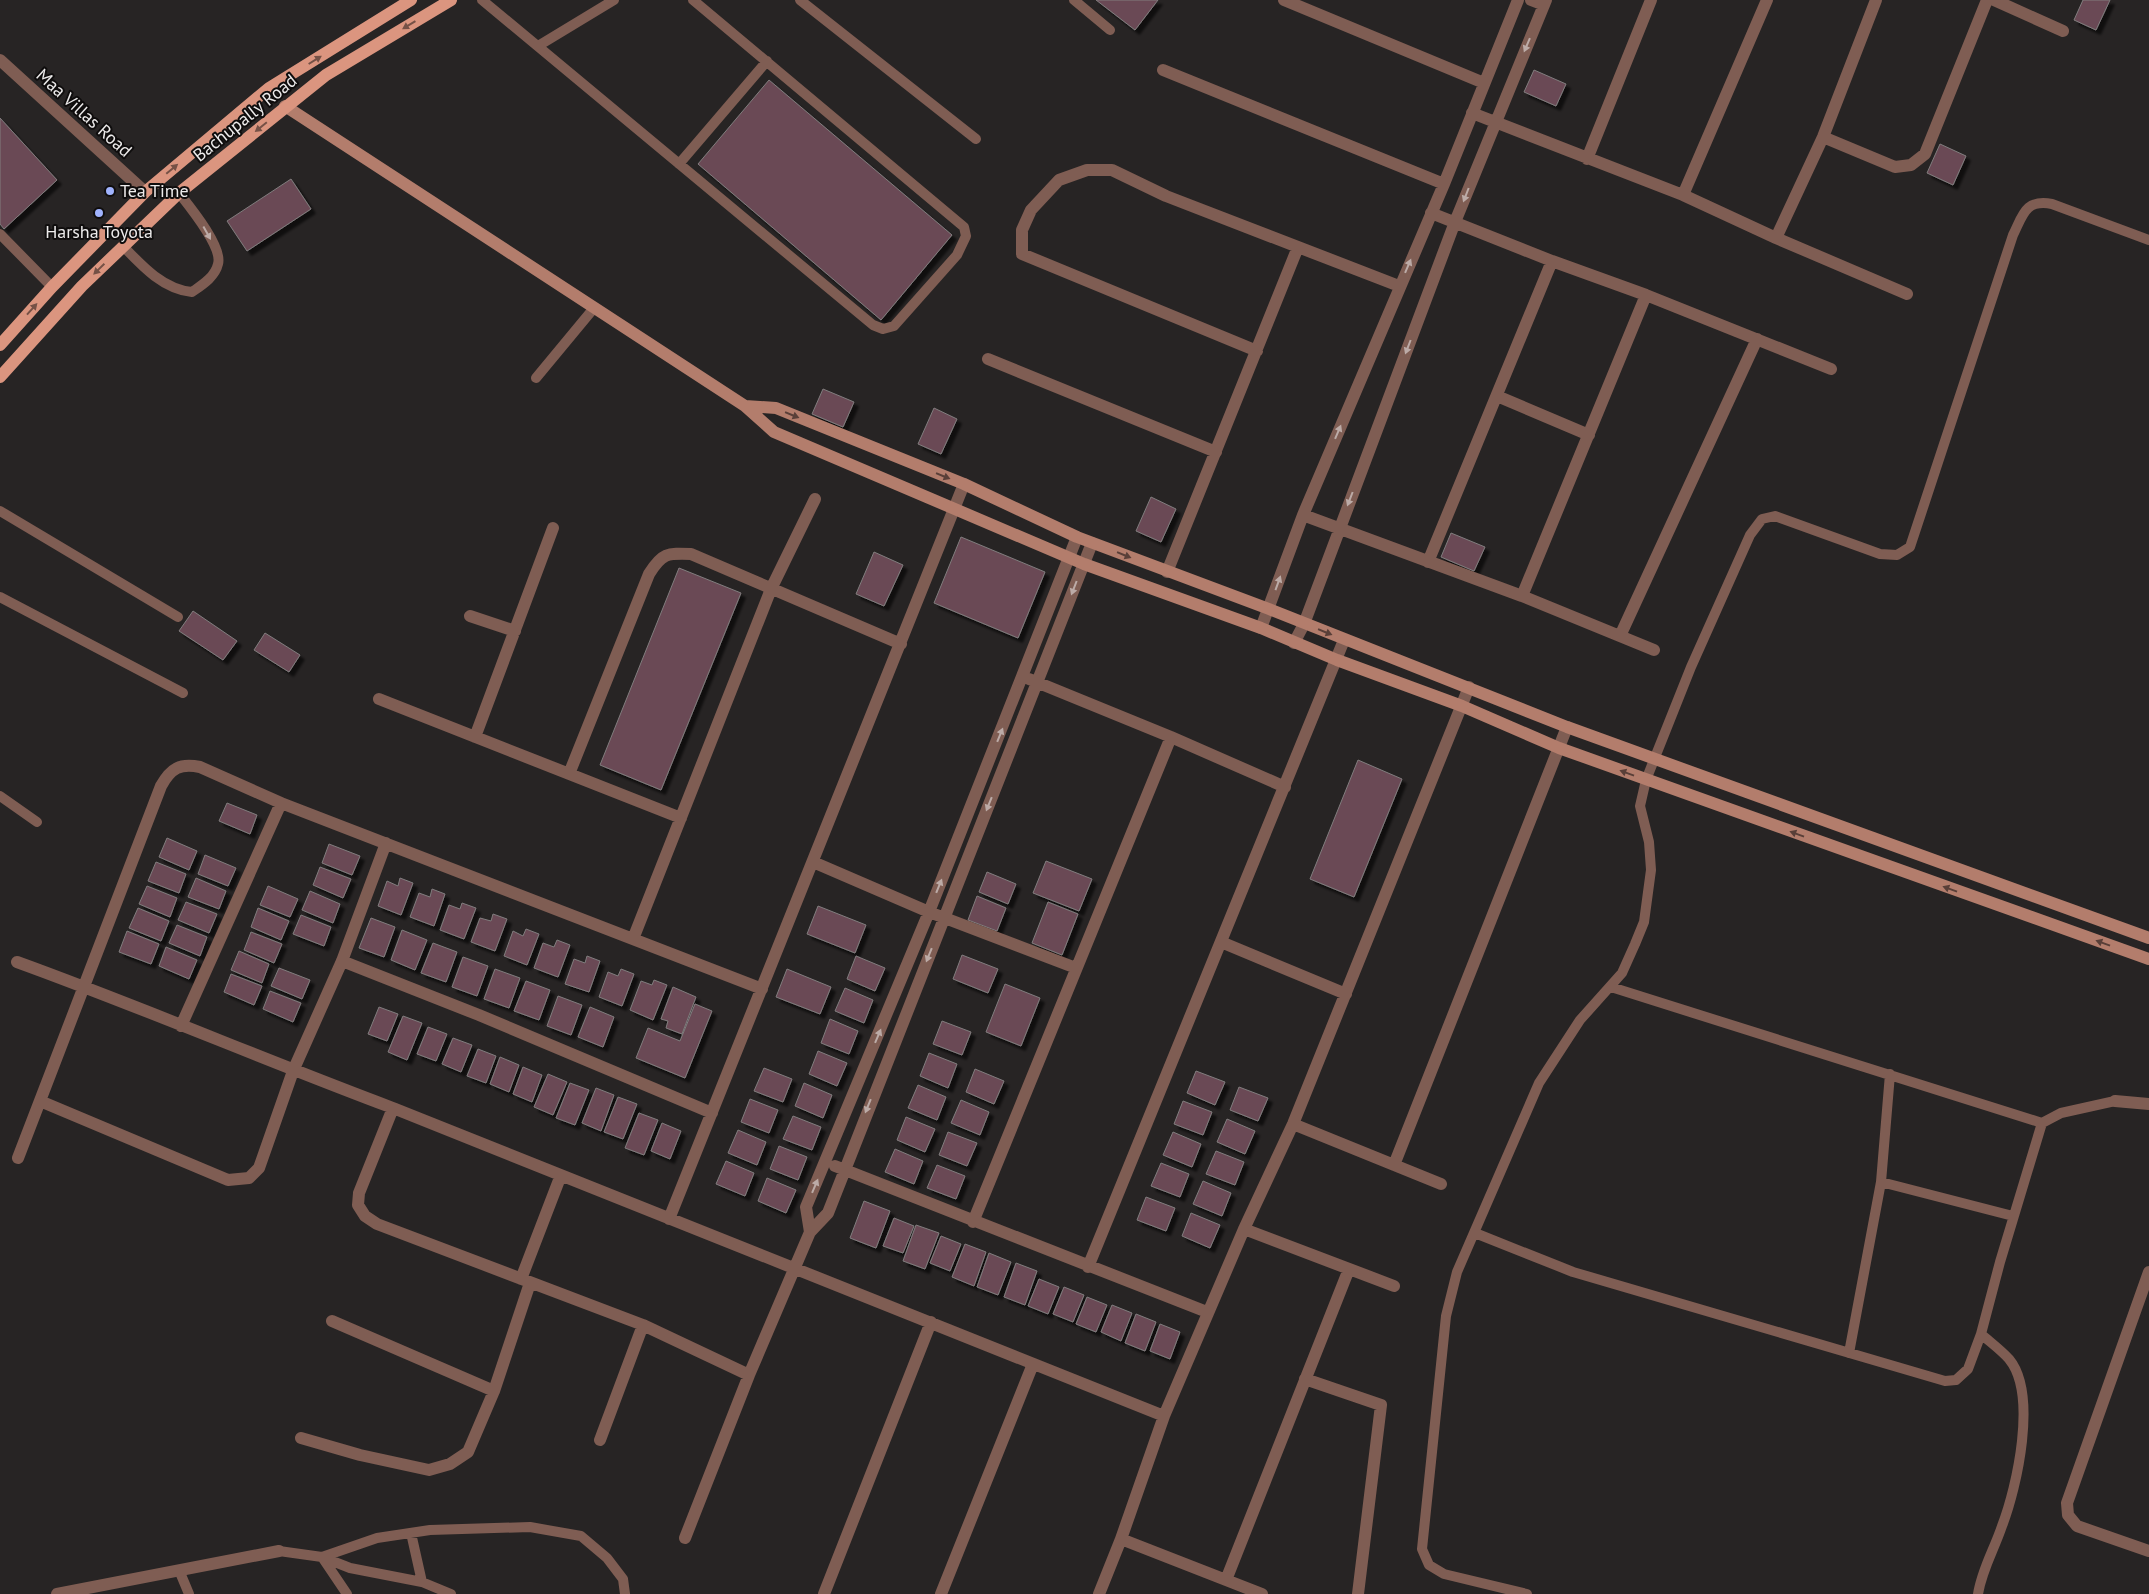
<svg xmlns="http://www.w3.org/2000/svg" width="2149" height="1594" viewBox="0 0 2149 1594" font-family="'PT Sans',sans-serif">
	<defs>
		<filter id="shadow"><feDropShadow dx="4.5" dy="4.5" stdDeviation="1" flood-color="#0009"/></filter>
	</defs>
	<rect width="100%" height="100%" fill="#272424"/>
	<path fill="#6a4a55" stroke="#817d7e" filter="url(#shadow)" d="M1096,0H1158L1135,30Z
		M2083,0H2110L2096,30L2074,20Z
		M1534,70L1566,84L1556,106L1524,92Z
		M769,80L952,235L881,320L698,164Z
		M0,118L57,180L4,229L0,224Z
		M1940,144L1966,156L1953,185L1927,173Z
		M291,179L311,209L247,251L227,221Z
		M823,389L854,402L843,427L812,414Z
		M934,408L957,419L941,454L918,444Z
		M1151,497L1176,509L1161,542L1136,531Z
		M1451,533L1485,547L1474,571L1441,557Z
		M961,537L1045,572L1018,638L934,603Z
		M874,552L903,565L884,606L856,594Z
		M679,568L741,593L661,790L600,765Z
		M193,611L237,641L223,660L179,631Z
		M265,633L300,655L289,672L254,650Z
		M1358,760L1402,779L1354,897L1310,879Z
		M227,803L257,815L250,834L219,821Z
		M167,838L197,851L189,870L159,857Z
		M329,844L360,856L352,875L322,863Z
		M205,855L236,868L228,886L198,874Z
		M1046,861L1092,879L1079,911L1033,893Z
		M156,862L186,874L179,893L148,881Z
		M320,867L351,879L343,898L313,885Z
		M987,872L1016,884L1008,904L979,892Z
		M196,878L226,891L219,909L188,897Z
		M400,878L413,883L401,915L378,906L387,881L398,886Z
		M147,886L177,898L170,917L139,904Z
		M268,886L298,899L290,917L260,905Z
		M432,889L445,894L434,926L410,917L419,893L430,897Z
		M310,891L340,904L333,923L302,910Z
		M977,896L1006,908L997,931L968,920Z
		M186,902L217,914L209,933L178,920Z
		M1048,902L1078,914L1062,955L1032,943Z
		M462,903L476,908L464,939L440,930L449,905L460,909Z
		M818,906L866,925L855,953L807,934Z
		M138,908L169,921L161,941L129,928Z
		M258,908L289,921L281,940L251,927Z
		M493,914L507,919L495,951L471,942L480,918L491,921Z
		M301,915L331,927L324,946L293,934Z
		M371,918L395,927L384,957L359,948Z
		M177,925L207,937L200,956L169,943Z
		M526,929L539,934L527,965L504,956L513,931L523,936Z
		M402,930L427,940L415,970L391,960Z
		M127,931L159,944L151,964L119,952Z
		M251,932L282,944L274,963L244,950Z
		M557,940L570,945L558,977L534,968L543,943L554,947Z
		M433,943L457,952L446,982L421,973Z
		M166,947L197,960L189,979L159,966Z
		M239,951L269,964L262,983L231,970Z
		M962,955L998,969L988,993L953,979Z
		M587,956L600,961L589,992L565,984L574,959L585,963Z
		M856,956L885,968L875,991L847,979Z
		M463,957L488,966L477,996L452,987Z
		M279,968L310,980L302,999L271,986Z
		M495,969L520,978L509,1008L484,999Z
		M621,969L634,974L622,1006L599,997L608,972L618,976Z
		M787,969L831,987L820,1014L776,997Z
		M231,974L262,986L254,1005L224,992Z
		M654,980L667,985L653,1020L630,1010L641,981L652,985Z
		M526,981L550,990L539,1020L514,1011Z
		M1005,984L1040,998L1021,1046L986,1032Z
		M673,987L696,997L682,1034L666,1028L668,1021L661,1019Z
		M845,988L873,1000L864,1023L835,1011Z
		M270,991L301,1003L293,1022L263,1009Z
		M558,996L582,1005L571,1035L547,1026Z
		M695,1004L712,1011L685,1078L636,1058L648,1028L680,1041Z
		M379,1007L398,1014L387,1041L368,1034Z
		M590,1007L614,1017L603,1047L578,1037Z
		M403,1016L422,1023L407,1060L388,1052Z
		M830,1019L858,1031L849,1054L821,1043Z
		M942,1021L971,1032L962,1055L933,1044Z
		M428,1027L447,1034L436,1061L417,1054Z
		M453,1038L472,1045L461,1072L442,1064Z
		M478,1049L496,1056L486,1083L467,1076Z
		M818,1051L847,1063L837,1086L809,1074Z
		M929,1053L957,1064L948,1088L920,1076Z
		M500,1057L519,1065L509,1092L490,1084Z
		M523,1067L542,1075L532,1102L513,1094Z
		M764,1068L792,1079L783,1102L754,1091Z
		M975,1069L1004,1081L994,1104L966,1092Z
		M1196,1071L1225,1082L1215,1105L1187,1093Z
		M548,1074L567,1082L553,1115L534,1107Z
		M570,1083L589,1090L575,1125L556,1118Z
		M804,1083L832,1095L823,1118L795,1106Z
		M918,1085L946,1097L937,1120L908,1108Z
		M1239,1087L1268,1098L1258,1121L1230,1110Z
		M596,1088L614,1095L601,1131L582,1123Z
		M618,1097L637,1104L623,1139L604,1132Z
		M750,1099L778,1110L769,1133L741,1122Z
		M961,1100L989,1112L980,1135L951,1123Z
		M1183,1101L1212,1112L1203,1135L1174,1124Z
		M639,1113L658,1120L644,1155L625,1148Z
		M793,1116L821,1127L812,1150L783,1139Z
		M906,1117L935,1129L925,1152L897,1140Z
		M1227,1119L1255,1131L1245,1154L1217,1142Z
		M662,1123L681,1131L670,1159L651,1151Z
		M738,1130L766,1142L757,1165L728,1153Z
		M948,1132L977,1143L967,1166L939,1155Z
		M1173,1132L1201,1144L1192,1167L1163,1155Z
		M779,1146L807,1157L798,1180L770,1169Z
		M895,1149L923,1161L914,1184L885,1172Z
		M1216,1151L1244,1162L1235,1185L1206,1174Z
		M726,1161L754,1173L745,1196L716,1184Z
		M1161,1163L1189,1174L1180,1197L1151,1186Z
		M937,1165L965,1176L956,1199L927,1188Z
		M767,1178L796,1190L786,1213L758,1201Z
		M1203,1181L1231,1193L1222,1216L1193,1204Z
		M1146,1197L1175,1208L1166,1231L1137,1220Z
		M864,1201L890,1211L876,1248L850,1238Z
		M1191,1213L1220,1225L1210,1248L1182,1236Z
		M894,1218L914,1226L903,1253L883,1246Z
		M916,1225L939,1233L925,1269L903,1261Z
		M941,1236L961,1244L950,1271L930,1263Z
		M965,1244L986,1252L974,1286L952,1277Z
		M989,1253L1011,1262L998,1295L977,1287Z
		M1016,1263L1037,1271L1025,1305L1004,1297Z
		M1039,1279L1059,1287L1048,1314L1028,1306Z
		M1064,1287L1084,1295L1073,1322L1053,1314Z
		M1087,1297L1107,1305L1096,1332L1076,1324Z
		M1112,1305L1132,1313L1121,1341L1101,1332Z
		M1136,1314L1156,1322L1145,1351L1125,1343Z
		M1160,1324L1180,1332L1170,1359L1150,1351Z"/>
	<g fill="none" stroke-linecap="round" stroke-linejoin="round">
		<path stroke="#7f5d53" stroke-width="10" d="M482,0L873,325L883,329L894,326L957,255L966,236L964,227L693,0
			M800,0L976,139
			M1074,0L1110,30
			M538,46L614,0
			M679,164L767,61
			M0,234L52,287
			M123,246C142,266 163,289 192,292C202,285 215,277 218,264C223,247 190,207 179,193
			M536,378L594,308
			M0,511L178,617
			M0,597L183,693
			M0,796L37,822
			M1611,987L2042,1123
			M1881,1182L2013,1216
			M1475,1233L1573,1272L1945,1381L1956,1380L1968,1369L1981,1334L2000,1262L2042,1123L2061,1113L2115,1101
			M1849,1353L1881,1182L1890,1074
			M411,1533L422,1582
			M279,1551L322,1557L350,1568L422,1582L451,1594
			M322,1557L377,1538L430,1530L530,1527L581,1536L607,1558L623,1579L625,1594
			M322,1557L347,1594
			M179,1570L189,1594
			M1527,1594L1444,1574L1429,1565L1422,1549L1446,1316L1457,1272L1539,1083L1580,1020L1622,973L1635,944L1644,922L1651,870L1649,842L1640,806L1646,780L1691,667L1750,535L1762,519L1775,516L1880,554L1897,555L1910,547L2013,235C2023,215 2025,199 2052,204L2149,240
			M1978,1594C1982,1569 1994,1550 2002,1526C2017,1487 2038,1394 2009,1359C2001,1350 1990,1342 1981,1334"/>
		<path stroke="#7f5d53" stroke-width="12" d="M1284,0L1484,83
			M1531,0L1544,5
			M1994,0L2063,31
			M0,60L145,192
			M1163,70L1444,184
			M1472,113L1683,195L1776,238L1907,294
			M1823,137L1895,167L1911,165L1925,154L1987,0
			M1587,159L1651,0
			M1683,195L1767,0
			M1431,213L1552,261L1646,295L1831,369
			M1776,238L1823,137L1876,0
			M1257,351L1022,254V230L1031,210L1059,180L1087,170H1112L1166,196L1399,286
			M988,359L1216,452
			M1497,396L1589,435
			M1303,515L1522,596L1654,650
			M1428,562L1552,261
			M1167,572L1298,247
			M1522,596L1646,295
			M470,616L515,631
			M1261,628L1303,515L1444,184L1518,0
			M1620,636L1757,339
			M1294,643L1304,624L1455,222L1546,0
			M1029,679L1171,737L1285,787
			M379,699L681,818
			M475,737L553,528
			M569,774L649,574C662,553 667,553 691,554L901,644
			M813,862L929,912L1076,968
			M633,939L771,589L815,499
			M1221,942L1346,994
			M342,961L479,1015L712,1113
			M17,962C144,1008 267,1061 393,1108L1164,1416
			M181,1026L281,803
			M40,1101L228,1180L249,1178L259,1168L293,1071L342,961L386,843
			M2115,1101L2149,1104
			M393,1108L359,1193L358,1205L365,1216L377,1224L643,1325L749,1375
			M1293,1124L1441,1184
			M18,1158L161,786C171,768 180,763 200,767L281,803L762,989
			M1394,1165L1567,727
			M835,1166L1207,1312
			M669,1219L964,484
			M973,1222L1171,737
			M1244,1229L1394,1286
			M810,1232L806,1207L929,912L1077,537
			M1088,1267L1344,640
			M2149,1272L2067,1503L2068,1515L2077,1526L2149,1551
			M521,1279L561,1175
			M332,1321L494,1391
			M1305,1379L1381,1405L1358,1594
			M301,1438L360,1455L429,1470L450,1464L468,1452L494,1391L530,1283
			M600,1440L643,1325
			M685,1538L749,1375L810,1232L828,1213L1092,543
			M1121,1539L1262,1594
			M1226,1580L1349,1269
			M57,1594L279,1551
			M824,1594L931,1322
			M941,1594L1033,1364
			M1099,1594L1121,1539L1164,1416L1244,1229L1293,1124L1469,687"/>
		<path stroke="#b37d6c" stroke-width="12" d="M285,106L745,406L774,432L1084,564L1261,628L1337,660L1462,706L1559,748L2149,959
			M745,406L776,408L964,484L1077,537L1269,609L1567,727L2149,938"/>
		<path stroke="#db957f" stroke-width="12" d="M0,345L52,287L145,192L269,88L411,0
			M0,377L82,286L179,193L326,75L451,0"/>
	</g>
	<defs><path id="oneway-solid" d="M-6-.8H1V-3.2L6.5 0L1 3.2V.8H-6Z" transform="scale(1.25)"/></defs>
	<g fill="#755146">
		<use href="#oneway-solid" transform="translate(409 25) rotate(149)"/>
		<use href="#oneway-solid" transform="translate(315 60) rotate(-32)"/>
		<use href="#oneway-solid" transform="translate(261 127) rotate(141)"/>
		<use href="#oneway-solid" transform="translate(172 169) rotate(-40)"/>
		<use href="#oneway-solid" transform="translate(99 269) rotate(136)"/>
		<use href="#oneway-solid" transform="translate(32 309) rotate(-48)"/>
	</g>
	<g fill="#bcaba7">
		<use href="#oneway-solid" transform="translate(1527 45) rotate(113)"/>
		<use href="#oneway-solid" transform="translate(1466 195) rotate(111)"/>
		<use href="#oneway-solid" transform="translate(207 233) rotate(61)"/>
		<use href="#oneway-solid" transform="translate(1408 266) rotate(-67)"/>
		<use href="#oneway-solid" transform="translate(1408 347) rotate(111)"/>
		<use href="#oneway-solid" transform="translate(1338 432) rotate(-67)"/>
		<use href="#oneway-solid" transform="translate(1350 499) rotate(111)"/>
		<use href="#oneway-solid" transform="translate(1278 583) rotate(-70)"/>
		<use href="#oneway-solid" transform="translate(1074 588) rotate(111)"/>
		<use href="#oneway-solid" transform="translate(1000 735) rotate(-68)"/>
		<use href="#oneway-solid" transform="translate(989 804) rotate(112)"/>
		<use href="#oneway-solid" transform="translate(939 886) rotate(-68)"/>
		<use href="#oneway-solid" transform="translate(929 955) rotate(112)"/>
		<use href="#oneway-solid" transform="translate(878 1036) rotate(-67)"/>
		<use href="#oneway-solid" transform="translate(868 1106) rotate(112)"/>
		<use href="#oneway-solid" transform="translate(815 1186) rotate(-67)"/>
	</g>
	<g fill="#593f38">
		<use href="#oneway-solid" transform="translate(792 415) rotate(22)"/>
		<use href="#oneway-solid" transform="translate(943 476) rotate(22)"/>
		<use href="#oneway-solid" transform="translate(1124 555) rotate(22)"/>
		<use href="#oneway-solid" transform="translate(1325 632) rotate(22)"/>
		<use href="#oneway-solid" transform="translate(1627 773) rotate(-160)"/>
		<use href="#oneway-solid" transform="translate(1797 834) rotate(-160)"/>
		<use href="#oneway-solid" transform="translate(1950 889) rotate(-160)"/>
		<use href="#oneway-solid" transform="translate(2103 943) rotate(-160)"/>
	</g>
	<g fill="#a0b3fd" stroke="#0f0d0d" stroke-width="2">
		<circle cx="110" cy="191" r="5"/>
		<circle cx="99" cy="213" r="5"/>
	</g>
	<g text-anchor="middle" stroke-width="4" stroke-linejoin="round" paint-order="stroke">
		<g font-size="18" fill="#edebeb" stroke="#0f0d0d">
			<text transform="translate(84 113) rotate(42)" y="6">Maa Villas Road</text>
			<text transform="translate(245 118) rotate(-39)" y="6">Bachupally Road</text>
		</g>
		<g font-size="18" fill="#edebeb" stroke="#0f0d0d" text-anchor="start">
			<text x="120" y="197">Tea Time</text>
			<text x="99" y="238" text-anchor="middle">Harsha Toyota</text>
		</g>
	</g>
</svg>
